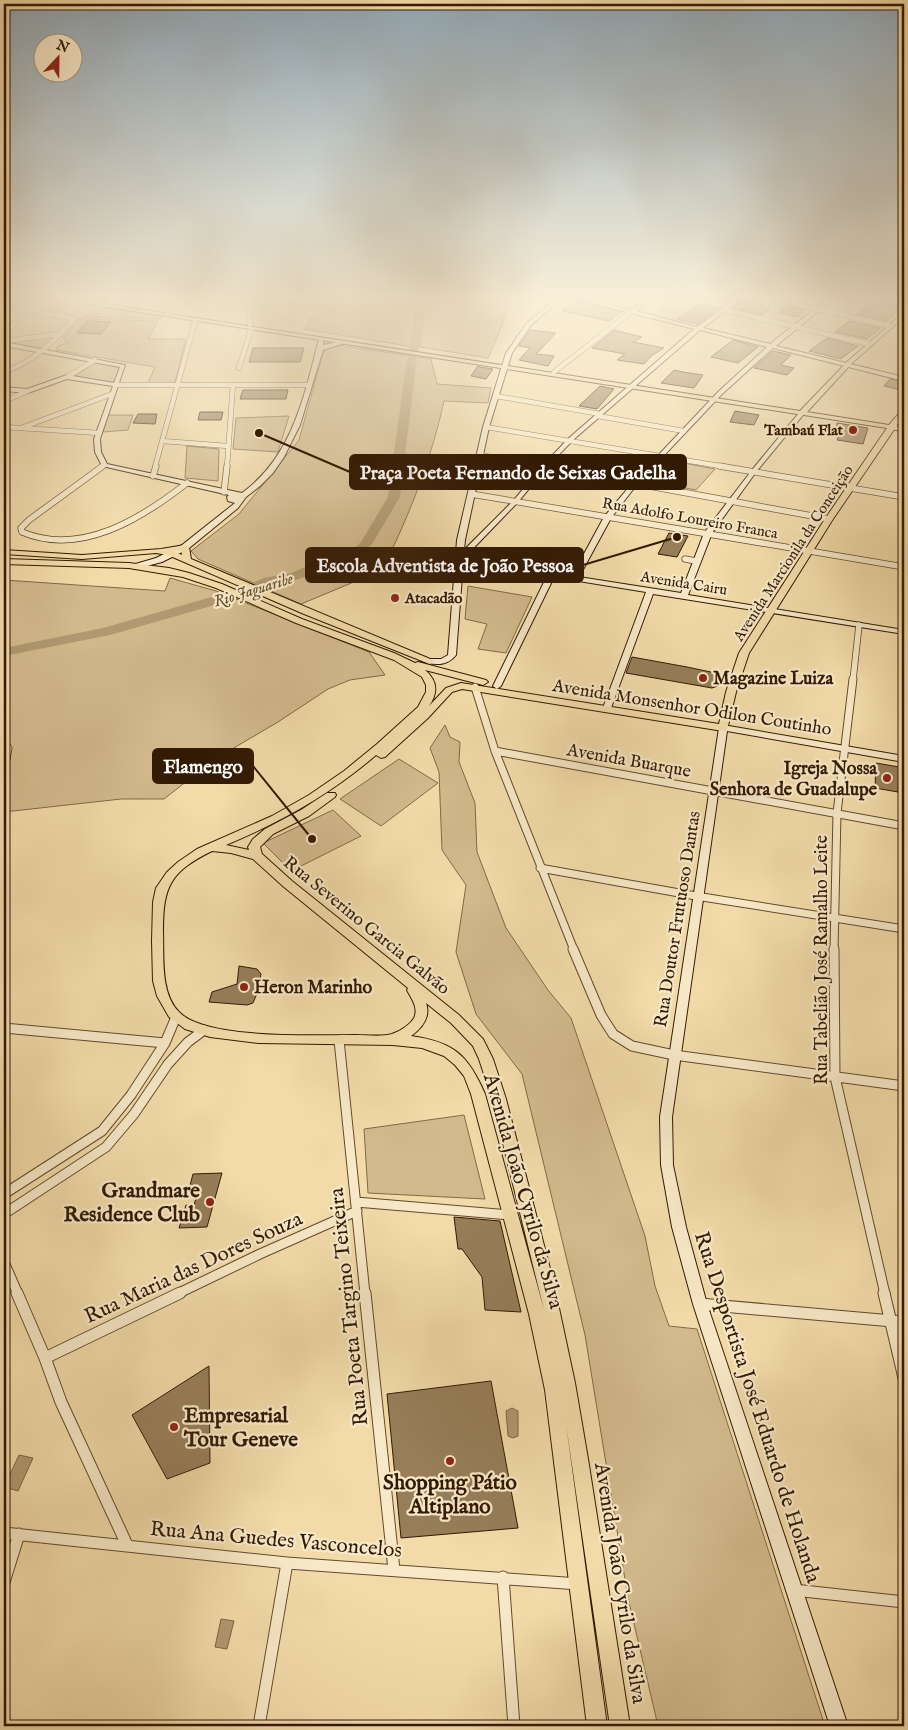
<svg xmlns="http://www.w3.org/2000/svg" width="908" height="1730" viewBox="0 0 908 1730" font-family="'IM FELL English',serif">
	<rect width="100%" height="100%" fill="#f2dba9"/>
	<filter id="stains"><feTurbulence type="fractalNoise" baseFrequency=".004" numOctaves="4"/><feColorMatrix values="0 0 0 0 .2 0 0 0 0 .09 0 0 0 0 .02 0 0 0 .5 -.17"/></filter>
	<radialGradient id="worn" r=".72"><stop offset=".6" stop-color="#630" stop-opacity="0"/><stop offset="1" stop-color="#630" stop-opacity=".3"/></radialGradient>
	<path fill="#d2ba8d" stroke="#826a48" d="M257,299H419V321L414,347L304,329L310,321L309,319L330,309L288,302Z
		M423,299H509L502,325L488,358L420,347Z
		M101,308L161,316L159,319L85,317Z
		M79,319L158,321L148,339H186L175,383H148L155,367L56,350L57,347L68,342L63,338Z
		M58,335L46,349L12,344L8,341Z
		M337,345L431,359L437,384L491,388L488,403L444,401C432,456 412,509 387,560L402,562L301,604L198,559L191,551L239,514L299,440L323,353L326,347Z
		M97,361L121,366L113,383L74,377Z
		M106,415H133L128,430L103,432Z
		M289,416L278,452L233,449L236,418Z
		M187,446L219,449L218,481L185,478Z
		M668,460L715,469L696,490L649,481Z
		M170,578L216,591L369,652L385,675L350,680L328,689L278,722L215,759L164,799H121L4,812V580L165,591Z
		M468,586L532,597L506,653L478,649L487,624L465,619Z
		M445,725L450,737L460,742L459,762L475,803L477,852L506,928L548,990L571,1018L645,1236L655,1286L669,1326L697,1329L825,1726H658L628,1598L585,1335L522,1074L476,1014L456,952L466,885L442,850L439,772L430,748Z
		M399,759L438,783L381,826L340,799Z
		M333,810L361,836L291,871L263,843Z
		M464,1115L485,1199L368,1193L364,1129Z"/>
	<path fill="#b19971" stroke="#7f6645" d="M512,1408L518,1411V1436L513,1438L508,1436L506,1411Z
		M19,1455L33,1458L18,1491L4,1487Z
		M221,1619L234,1621L227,1649L215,1647Z"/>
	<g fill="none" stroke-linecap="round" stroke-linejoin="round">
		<path fill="#b19971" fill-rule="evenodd" d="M413,299H423L424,321L416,365L400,497L372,544L358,560L342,567L320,571L299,579L273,584L246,596L110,635L4,656V648L103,628L236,590L264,578L291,573L312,564L334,561L348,554L361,542L388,497L406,365L414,321Z"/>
	</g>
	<path fill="#967e59" stroke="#331a03" d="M744,300L763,305L760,307L770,309L762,315L733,308Z
		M577,301L622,312L609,321L562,311Z
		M873,301L899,309L886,321L857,314Z
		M699,304L719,308L698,324L677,319Z
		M786,306L805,310L797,317L778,312Z
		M87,321L111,322L101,334L77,333Z
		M849,321L881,328L867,339L835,332Z
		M530,330L556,333L536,354L554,356L548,366L519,360L530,348L519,346Z
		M614,330L642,337L633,342L664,348L651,356L644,364L617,360L625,354L592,348Z
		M827,338L858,346L841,359L809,351Z
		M733,340L758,347L738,363L711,357Z
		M253,348H304L300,362H249Z
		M773,351L791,355L781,365L794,368L787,375L754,368Z
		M478,366L480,367L493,369L486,379L471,376Z
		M674,370L683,372L703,375L694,388L661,383Z
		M890,379L904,383V391L884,386Z
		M600,386L614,389L597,409L579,406Z
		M243,390H288L286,399H240Z
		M735,411L759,415L754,425L730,422Z
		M200,412H223L221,420H198Z
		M138,414H157L155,424L133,423Z
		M837,423L868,428L863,444L837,440L840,433H836Z
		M669,533L688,536L677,557L658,554Z
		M632,657L687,667L725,675L721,685L712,688L626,673Z
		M876,763L899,767L898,792L875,788Z
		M239,966L257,969L261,974L258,991L253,1003L247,1005L209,1002L212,992L237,984Z
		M222,1173L207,1227L179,1228L186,1205L194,1206L197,1192L189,1189L193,1174Z
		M454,1217L500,1221L521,1312L485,1310L482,1277L462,1249H458Z
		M209,1366L210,1463L167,1479L132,1415Z
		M491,1381L518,1528L401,1538L387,1394Z"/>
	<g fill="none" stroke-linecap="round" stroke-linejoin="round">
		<g stroke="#634a2c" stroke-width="5.5">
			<path id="street-far4" d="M249,299L250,325
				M774,299L891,326
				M120,305L129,299
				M724,310L869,344
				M168,312L188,299
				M4,335L25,312L20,309
				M4,341L60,334
				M239,368L251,329
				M4,372C36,360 51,344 74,319L17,307
				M554,372L631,312
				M67,377L95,360
				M116,385H309
				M496,396L600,414
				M4,401L28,391
				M598,416L684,431
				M4,427L99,433
				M486,427L726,467
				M21,428L112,394
				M162,441L228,446
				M480,455L547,467
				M101,467L104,465
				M155,467L195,321
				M227,467L233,385"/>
		</g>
		<g stroke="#634a2c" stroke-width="7">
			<path id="street-far3" d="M103,466L29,520L21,528L22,532C81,557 142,518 187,483
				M540,466L829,519
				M719,466L904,497
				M153,476L156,466
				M224,492L227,466
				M471,494L904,567
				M685,559L696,561
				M853,680L859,625"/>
		</g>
		<g stroke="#634a2c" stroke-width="9">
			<path id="street-far2" d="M475,687L495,751L574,950
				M495,751L904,826
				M4,770L8,748
				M540,868L696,896L904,929
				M834,950L837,813L853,679"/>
		</g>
		<g stroke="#634a2c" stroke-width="11">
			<path id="street-far1" d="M573,949L601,1015L613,1034L632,1046L674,1055L904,1086
				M834,949L835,1077L885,1294
				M4,1028L165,1043
				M339,1040L365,1294
				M4,1194L102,1131L131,1095L165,1043L176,1017
				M356,1202L510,1215
				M4,1214L106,1147L134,1114L168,1064L188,1042L204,1030
				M4,1262L18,1294
				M177,1294L260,1254L357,1211"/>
		</g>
		<g stroke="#634a2c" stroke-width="13">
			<path id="street" d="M17,1293L45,1358L61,1402L127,1545
				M365,1293L394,1570
				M884,1293L904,1378
				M700,1304L904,1322
				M45,1358L180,1293
				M4,1533L287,1563L579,1584
				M503,1577L514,1726
				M4,1582L19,1534
				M794,1590L904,1602
				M259,1726L287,1563"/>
		</g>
		<g stroke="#331a03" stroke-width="2">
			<path id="secondary" d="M26,299H33L4,315V311Z
				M556,299H562L531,325L512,353L489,427L465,540L464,550L514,500L543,465L569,438L694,329L577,299H587L630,310L646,299H652L636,311L697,327L735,299H741L703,328L770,344L827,299H833L776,346L904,377V381L773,348L722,394L638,483L611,518L579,577L681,593L704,533L752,470L799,413H803V415L756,472L712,533L688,595L904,630V634L653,594L611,708L607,711L603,708L646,592L554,577L501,686L497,689L493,686L547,576L463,563L456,655C448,665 439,665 427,663V659H441L448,655L457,540L483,427L506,353L527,323ZM700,330L767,347L718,392L634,481L604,517L572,576L464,558L518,502L547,467L573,440Z
				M873,299H883L904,304V308Z
				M319,339H323V345L342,341L345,343L323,350L300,425L284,457L273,473L260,486L246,497L238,508L188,549L162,562L135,569L131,567L132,565L156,558L182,545L235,503L228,501L227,497L229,495L102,466L95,452L94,439L113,386L67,379L28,393L4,391V387L27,389L67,375L114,383L120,367L4,346V342L125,365L100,439L101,452L107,464L242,493C293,456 304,396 319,339Z
				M891,425L904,428V432L889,428V426Z
				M723,725L904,756V762L727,731L672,1117L673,1165L686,1227L707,1304L848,1726H830L693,1304L672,1227L661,1165L660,1117L719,728Z"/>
		</g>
		<g stroke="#331a03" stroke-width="2">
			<path id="primary" d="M56,299H72L800,411L848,361L904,312V317L852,363L807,412L889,425L902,410L904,409V415L833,519L749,653L736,692L727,730L723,731L462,689L452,692L428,718L385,757L381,758L376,755C331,794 281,822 226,845L249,850L248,847L253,839L265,829L301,810L327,793H335L336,795L335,797L309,816L273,834L260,847L262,854L292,881L459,1015L483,1039L493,1059L506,1099L553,1280L575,1383L588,1459L630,1726H610L566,1424L607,1726H587L545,1390L529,1314L471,1094L464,1076L455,1065L444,1056L422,1048L393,1045L259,1043L210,1037L185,1029L169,1017L157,996L153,981L152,941L153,902L156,888L167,872L178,862L197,849L272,816L309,795L344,771L377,744L418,707L426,692V685L422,677L394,660L296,623L216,588L183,577L129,568L4,564V559L129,563L169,568L189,573L222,584L302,619L394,653L415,663L418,662L486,680L488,682L483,685L425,670C438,681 438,693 429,706L446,688L461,683L719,724L726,692L739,653L825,519L887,428ZM212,851L231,853L253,859L284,887L408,988L407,990C411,998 419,1008 414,1018C410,1025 400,1031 392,1034C382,1037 366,1035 355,1035C316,1035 206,1040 179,1012C160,993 164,957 163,932C163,886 170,872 212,851ZM426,1003L451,1023L473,1046L479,1059L492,1099L544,1310L485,1094C468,1055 454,1042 411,1036C422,1028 431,1017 426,1003Z
				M185,545L189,547L191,559L435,661L430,664L427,663L304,614L168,555L156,553L82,559L4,554V550L82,555L161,549ZM181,550L182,555L173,551Z"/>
		</g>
		<use href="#street-far4" stroke="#f7e8c7" stroke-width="4.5"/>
		<use href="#street-far3" stroke="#f7e8c7" stroke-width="5.5"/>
		<use href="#street-far2" stroke="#f7e8c7" stroke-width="7"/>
		<use href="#street-far1" stroke="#f7e8c7" stroke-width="9"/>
		<use href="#street" stroke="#f7e8c7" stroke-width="11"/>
		<use href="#secondary" fill="#f7e8c7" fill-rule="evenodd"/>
		<use href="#primary" fill="#f2dba9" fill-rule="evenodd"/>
	</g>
	<linearGradient id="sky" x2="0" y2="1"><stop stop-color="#92a9b8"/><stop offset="0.55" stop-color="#f9efd8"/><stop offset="1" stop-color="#f9efd8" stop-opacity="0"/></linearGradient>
	<rect width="908" height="541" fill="url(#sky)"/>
	<g fill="#8f2418" stroke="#f7e8c7" stroke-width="2">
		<circle cx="853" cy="430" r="5"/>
		<circle cx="395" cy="598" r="5"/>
		<circle cx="703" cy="678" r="5"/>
		<circle cx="887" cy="778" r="5"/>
		<circle cx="244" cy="987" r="5"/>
		<circle cx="210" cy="1202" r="5"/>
		<circle cx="174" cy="1427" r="5"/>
		<circle cx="450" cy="1461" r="5"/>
	</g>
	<g text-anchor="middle" stroke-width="4.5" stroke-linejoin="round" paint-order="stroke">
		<g font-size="15" font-weight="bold" fill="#331a03" stroke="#f7e8c7" text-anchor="end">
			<text x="843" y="435">Tambaú Flat</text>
			<text x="405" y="603" text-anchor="start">Atacadão</text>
		</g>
		<g font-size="15" fill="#331a03" stroke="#f7e8c7">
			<text transform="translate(690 518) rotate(10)" y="5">Rua Adolfo Loureiro Franca</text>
			<text transform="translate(793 553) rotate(-57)" y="5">Avenida Marcionila da Conceição</text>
			<text transform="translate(684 583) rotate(9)" y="5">Avenida Cairu</text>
		</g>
		<g font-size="16" font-style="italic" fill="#654d2f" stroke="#f7e8c7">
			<text transform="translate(253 589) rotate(-17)" y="6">Rio Jaguaribe</text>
		</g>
		<g font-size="18" font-weight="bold" fill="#331a03" stroke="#f7e8c7" text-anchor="start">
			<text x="713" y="684">Magazine Luiza</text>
			<text x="877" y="774" text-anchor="end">Igreja Nossa<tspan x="877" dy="21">Senhora de Guadalupe</tspan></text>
			<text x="254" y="993">Heron Marinho</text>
		</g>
		<g font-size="18" fill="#331a03" stroke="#f7e8c7">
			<text transform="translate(692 707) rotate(9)" y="6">Avenida Monsenhor Odilon Coutinho</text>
			<text transform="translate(629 760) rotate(10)" y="6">Avenida Buarque</text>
			<text transform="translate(677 919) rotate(-81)" y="6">Rua Doutor Frutuoso Dantas</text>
			<text transform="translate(367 925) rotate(39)" y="6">Rua Severino Garcia Galvão</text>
			<text transform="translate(821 960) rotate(-90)" y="6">Rua Tabelião José Ramalho Leite</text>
		</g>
		<g font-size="21" font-weight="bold" fill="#331a03" stroke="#f7e8c7" text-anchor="end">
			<text x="200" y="1197">Grandmare<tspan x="200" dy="24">Residence Club</tspan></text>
			<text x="184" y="1422" text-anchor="start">Empresarial<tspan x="184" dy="24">Tour Geneve</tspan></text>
			<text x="450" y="1489" text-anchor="middle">Shopping Pátio<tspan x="450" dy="24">Altiplano</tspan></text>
		</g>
		<g font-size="21" fill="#331a03" stroke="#f7e8c7">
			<text transform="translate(524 1191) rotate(74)" y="7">Avenida João Cyrilo da Silva</text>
			<text transform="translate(193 1267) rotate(-25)" y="7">Rua Maria das Dores Souza</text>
			<text transform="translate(348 1307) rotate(-96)" y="7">Rua Poeta Targino Teixeira</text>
			<text transform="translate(758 1407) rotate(72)" y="7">Rua Desportista José Eduardo de Holanda</text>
			<text transform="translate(276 1539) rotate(5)" y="7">Rua Ana Guedes Vasconcelos</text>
			<text transform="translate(621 1583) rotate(81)" y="7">Avenida João Cyrilo da Silva</text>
		</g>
	</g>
	<path fill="none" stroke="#331a03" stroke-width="2" d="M259 433L350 472M677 537L583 565M312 839L253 766"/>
	<g fill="#331a03" stroke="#f7e8c7" stroke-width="2">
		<circle cx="259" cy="433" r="5"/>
		<circle cx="677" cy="537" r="5"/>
		<circle cx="312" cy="839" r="5"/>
	</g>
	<g fill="#331a03" stroke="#331a03" stroke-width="2">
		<rect x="350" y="455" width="336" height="34" rx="5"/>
		<rect x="306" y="548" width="277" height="34" rx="5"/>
		<rect x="153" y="749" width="100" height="34" rx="5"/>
	</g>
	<g font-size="19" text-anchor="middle" font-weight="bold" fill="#fff">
		<text x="518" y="479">Praça Poeta Fernando de Seixas Gadelha</text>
		<text x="445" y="572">Escola Adventista de João Pessoa</text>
		<text x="203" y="773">Flamengo</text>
	</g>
	<rect width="908" height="1730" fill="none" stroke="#f2dba9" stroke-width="20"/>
	<rect x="5" y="5" width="898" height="1720" fill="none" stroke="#331a03" stroke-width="2.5"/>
	<rect x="10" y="10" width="888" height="1710" fill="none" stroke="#331a03"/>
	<g transform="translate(58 58) rotate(22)"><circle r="24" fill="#f7e8c7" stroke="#a99679"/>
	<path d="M0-4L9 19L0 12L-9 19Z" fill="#8f2418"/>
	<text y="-8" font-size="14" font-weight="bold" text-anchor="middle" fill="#331a03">N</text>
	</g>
	<rect width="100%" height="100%" filter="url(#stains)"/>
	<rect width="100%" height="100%" fill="url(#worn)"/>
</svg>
